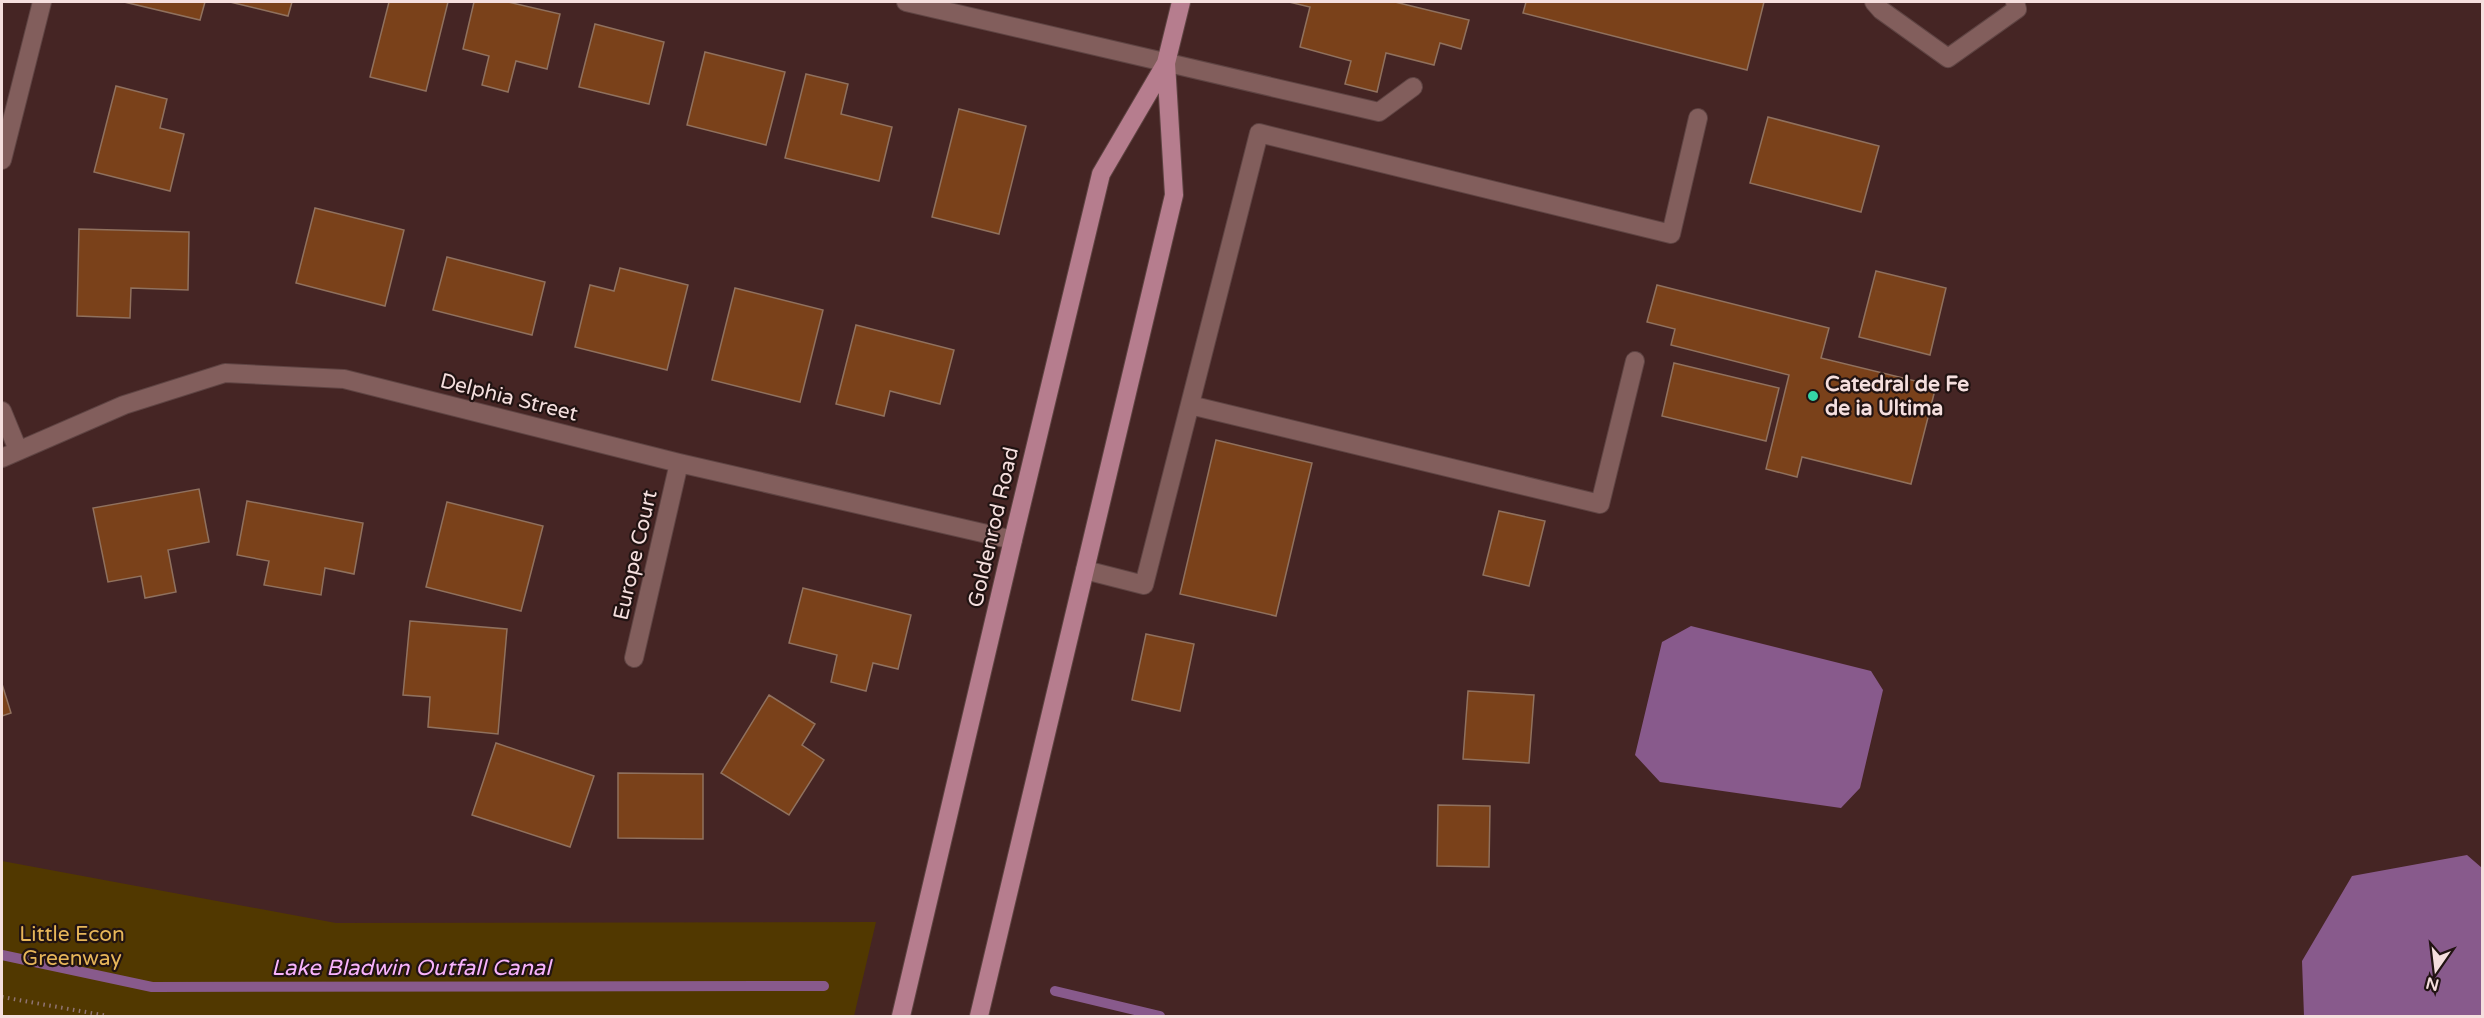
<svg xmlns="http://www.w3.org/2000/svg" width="2484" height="1018" viewBox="0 0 2484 1018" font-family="'Varela Round',sans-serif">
	<rect width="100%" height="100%" fill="#452524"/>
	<path fill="#513800" d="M2,861L336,923L876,922L854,1016H2Z"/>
	<path fill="#885a8c" d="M1691,626L1871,671L1883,690L1860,788L1841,808L1660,782L1635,755L1662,642Z
		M2467,855L2482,868V1016H2304L2302,961L2352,876Z"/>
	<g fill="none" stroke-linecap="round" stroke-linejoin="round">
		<path stroke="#885a8c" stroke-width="10" d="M2,955L152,987L824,986
			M1055,991L1160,1016"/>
	</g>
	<path fill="#7a411a" stroke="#90715e" stroke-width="1.5" d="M124,2H205L200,20Z
		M230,2H292L288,16Z
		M389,2H448L426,91L370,77Z
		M474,2H508L560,14L547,69L516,61L508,92L482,85L489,56L463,49Z
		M1289,2H1395L1469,20L1461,49L1440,43L1434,65L1386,53L1377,92L1345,84L1351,61L1300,47L1310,7Z
		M1526,2H1764L1747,70L1523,13Z
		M595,24L664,42L649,104L579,87Z
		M705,52L785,72L766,145L687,125Z
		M806,74L848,84L841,114L892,127L879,181L785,158Z
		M116,86L167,99L160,128L184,134L170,191L94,172Z
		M959,109L1026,126L999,234L932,217Z
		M1768,117L1879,146L1861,212L1750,183Z
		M315,208L404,230L385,306L296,283Z
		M79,229L189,232L188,290L131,288L130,318L77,316Z
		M447,257L545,282L532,335L433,310Z
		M620,268L688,285L667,370L575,347L590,285L614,291Z
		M1876,271L1946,288L1930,355L1859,337Z
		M1657,285L1829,328L1821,358L1936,386L1911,484L1802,457L1797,477L1766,469L1789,375L1671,345L1675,329L1647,322Z
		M735,288L823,310L800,402L712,380Z
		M856,325L954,350L940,404L890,391L884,416L836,404Z
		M1674,363L1779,388L1766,441L1662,416Z
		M1216,440L1312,463L1276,616L1180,594Z
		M199,489L209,542L168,550L176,592L145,598L141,576L108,582L93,508Z
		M247,501L363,523L354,574L325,568L321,595L264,585L269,561L237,555Z
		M447,502L543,526L521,611L426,587Z
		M1499,511L1545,521L1529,586L1483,575Z
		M803,588L911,615L898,669L873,663L866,691L831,682L837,655L789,643Z
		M410,621L507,629L498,734L428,727L430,697L403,695Z
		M1146,634L1194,644L1180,711L1132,700Z
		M2,684L11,713L2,716Z
		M1468,691L1534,695L1529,763L1463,759Z
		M769,695L815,724L802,745L824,760L789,815L721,773Z
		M496,743L594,776L570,847L472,815Z
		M618,773L703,774V839L618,838Z
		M1438,805L1490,806L1489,867L1437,866Z"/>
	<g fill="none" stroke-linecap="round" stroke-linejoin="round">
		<g stroke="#5f4443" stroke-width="20">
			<path id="minor" d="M906,2L1379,112L1413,87
				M1874,2L1881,10L1948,58L2017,9L2015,2
				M2,160L42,2
				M1190,405L1600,504L1635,361
				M2,411L18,450
				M2,458L124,405L225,373L344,379L679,463L1013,540
				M1085,570L1144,585L1259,133L1671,234L1698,118
				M634,658L679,463"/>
		</g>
		<g stroke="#5f4443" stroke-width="20">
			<path id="major" d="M901,1016L1013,540L1101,174L1166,63L1181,2
				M979,1016L1174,195L1166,63"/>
		</g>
		<path stroke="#907473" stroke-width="4" stroke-dasharray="1.5 4.5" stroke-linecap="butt" d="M2,997L108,1016"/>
		<use href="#minor" stroke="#825e5c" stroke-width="18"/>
		<use href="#major" stroke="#b67d8e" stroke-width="18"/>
	</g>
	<circle fill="#35d4a7" stroke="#211312" stroke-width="2" cx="1813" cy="396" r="6"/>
	<g text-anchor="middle" stroke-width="4.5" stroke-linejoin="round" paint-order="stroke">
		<g font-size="21" font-weight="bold" fill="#f5dfde" stroke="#211312" text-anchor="start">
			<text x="1825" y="391">Catedral de Fe<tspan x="1825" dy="24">de ia Ultima</tspan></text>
		</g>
		<g font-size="21" fill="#f5dfde" stroke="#211312">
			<text transform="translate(509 397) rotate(14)" y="7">Delphia Street</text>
			<text transform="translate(993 527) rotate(-77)" y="7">Goldenrod Road</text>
			<text transform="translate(635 555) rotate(-77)" y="7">Europe Court</text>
		</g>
		<g font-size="21" fill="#e7b659" stroke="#211312">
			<text x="72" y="941">Little Econ<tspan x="72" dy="24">Greenway</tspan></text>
		</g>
		<g font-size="22" font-style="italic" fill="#f8b3fd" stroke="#211312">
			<text x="411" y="975">Lake Bladwin Outfall Canal</text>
		</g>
	</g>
	<rect width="2484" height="1018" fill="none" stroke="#f5dfde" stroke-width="6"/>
	<g transform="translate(2436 970) rotate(194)" stroke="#211312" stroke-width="4.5" paint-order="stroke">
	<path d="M0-4.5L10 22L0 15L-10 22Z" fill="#f5dfde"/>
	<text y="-9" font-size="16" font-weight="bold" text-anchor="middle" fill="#f5dfde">N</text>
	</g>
</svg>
